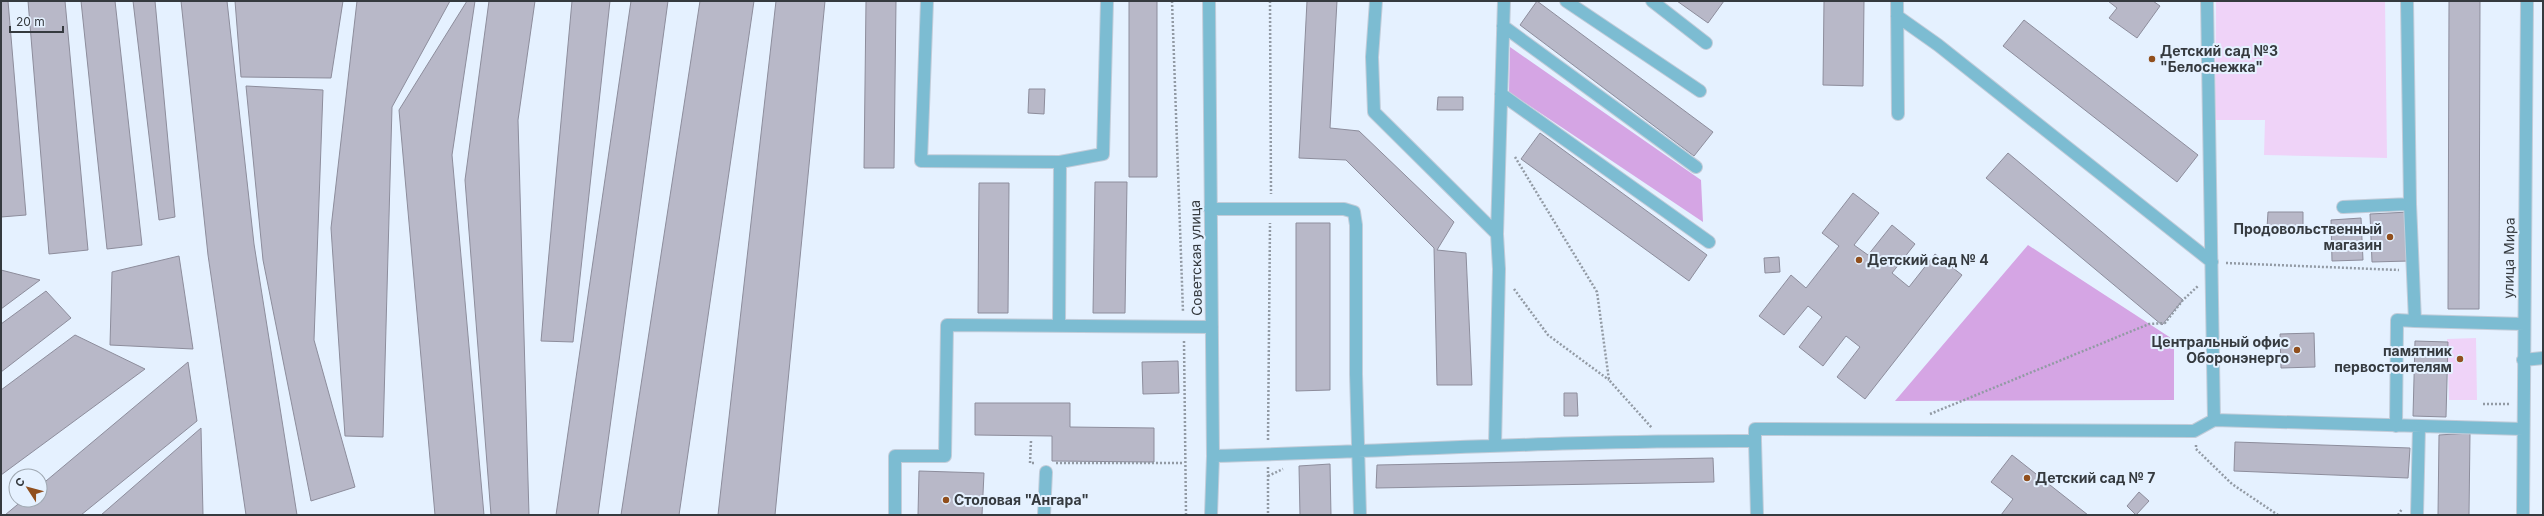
<svg xmlns="http://www.w3.org/2000/svg" width="2544" height="516" viewBox="0 0 2544 516" font-family="Inter,sans-serif">
	<rect width="100%" height="100%" fill="#e5f1ff"/>
	<path fill="#efd3f8" d="M2216,1H2385L2387,158L2264,155L2265,120H2215Z
		M2476,338L2477,400H2449L2447,339Z"/>
	<path fill="#d5a5e4" d="M1510,47L1701,180L1703,222L1509,92Z
		M2028,245L2174,340V400L1895,401Z"/>
	<path fill="#b8b8c8" stroke="#8d8d9c" d="M1,1H8L26,215L1,217Z
		M28,1H65L88,250L49,254Z
		M81,1H115L142,245L107,249Z
		M133,1H155L175,217L159,220Z
		M181,1H227L254,244L297,515H246L208,255Z
		M235,1H343L331,78L241,77Z
		M357,1H450L392,107L383,437L345,436L331,228Z
		M467,1H475L452,155L484,515H435L399,110Z
		M489,1H535L518,120L529,515H491L465,180Z
		M572,1H610L573,342L541,341Z
		M631,1H668L598,515H556Z
		M700,1H754L679,515H621Z
		M776,1H825L775,515H718Z
		M866,1H896L894,168H864Z
		M1129,1H1157V177H1129Z
		M1307,1H1337L1330,128L1359,131L1454,222L1437,250L1466,253L1472,385H1437L1434,248L1346,160L1299,158Z
		M1537,1L1713,132L1694,156L1520,25Z
		M1677,1H1724L1708,23Z
		M1824,1H1864L1863,86L1823,85Z
		M2108,1H2153L2160,6L2137,38L2109,18L2117,8Z
		M2449,1H2480L2479,309H2448Z
		M2024,20L2198,155L2177,182L2003,46Z
		M246,86L323,90L314,340L355,487L311,501L263,260Z
		M1029,89H1045L1044,114L1028,113Z
		M1438,97H1463V110H1437Z
		M1540,133L1707,255L1689,281L1521,159Z
		M2008,153L2183,300L2162,325L1986,178Z
		M1095,182H1127L1125,313H1093Z
		M979,183H1009L1008,313H978Z
		M1853,193L1879,213L1854,245L1868,255L1892,225L1915,244L1892,273L1909,287L1935,254L1962,275L1865,399L1837,377L1860,347L1846,336L1823,366L1799,347L1822,317L1808,306L1784,335L1759,316L1791,275L1806,288L1839,246L1822,233Z
		M2268,212H2303V227L2267,228Z
		M2409,212V261L2372,262L2370,214Z
		M2361,218L2363,260L2332,261L2331,220Z
		M1296,223H1330V390L1296,391Z
		M179,256L193,349L110,345L112,272Z
		M1779,257L1780,272L1765,273L1764,258Z
		M1,270L40,280L1,309Z
		M46,291L71,318L1,372V324Z
		M2314,333L2315,367L2281,368L2280,334Z
		M75,335L145,369L1,475V390Z
		M2415,341L2448,342L2446,417L2413,416Z
		M1178,361L1179,393L1143,394L1142,362Z
		M188,362L197,421L81,515H5L23,500H40V486Z
		M1564,393H1577L1578,416H1564Z
		M975,403H1070V427L1154,428V462L1052,461V436L975,435Z
		M201,428L203,515H101Z
		M2470,433L2469,515H2438L2439,435Z
		M2235,442L2410,448L2408,478L2234,471Z
		M2012,455L2088,515H2001L2013,499L1991,482Z
		M1713,458L1714,482L1376,488L1377,465Z
		M1330,464L1331,515H1300L1299,466Z
		M919,471L984,473L982,515H918Z
		M2139,492L2149,501L2136,515L2127,506Z"/>
	<g fill="none" stroke-linecap="round" stroke-linejoin="round">
		<g stroke="#c2ccd9" stroke-width="14">
			<path id="minor" d="M927,1L921,161L1060,162
				M1209,1L1213,456L1211,515
				M1376,1L1372,57L1374,112L1497,234
				M1566,1L1700,91
				M1652,1L1706,43
				M1897,1L1898,114
				M2207,1L2214,420
				M2407,1L2410,204L2415,321L2524,324
				M1897,16L1938,45L2212,262
				M1503,26L1696,167
				M1501,94L1709,242
				M2343,207L2410,204
				M1210,209H1344L1354,212L1356,225V374L1360,515
				M1059,326L1060,162L1103,154L1107,1
				M2523,360L2543,358
				M2396,426L2397,320L2415,321
				M1755,441L1757,515
				M1495,445L1499,269L1497,234L1504,1
				M1213,456C1393,451 1574,440 1755,441V429L2194,431L2214,420L2523,429
				M895,515V456H945L947,325L1212,327
				M1044,515L1046,472
				M2417,515L2419,427
				M2523,515L2527,1"/>
		</g>
		<path stroke="#929aa4" stroke-width="2.5" stroke-dasharray="2 2" stroke-linecap="butt" d="M1172,1L1183,312
			M1270,1L1271,194
			M1515,157L1597,292L1609,380L1652,428
			M2226,263L2399,270
			M1514,289L1548,335L1609,380
			M1184,341L1186,515
			M2483,404H2511
			M1930,414L2149,324L2165,323L2183,300L2198,286
			M1268,440L1270,223
			M1031,441L1030,463H1035
			M2196,445V449L2232,484L2278,515
			M1056,463H1184
			M1268,467V515
			M1268,476L1283,469
			M2398,515L2402,509"/>
		<use href="#minor" stroke="#7cbcd2" stroke-width="12"/>
	</g>
	<g fill="#914f1d" stroke="#e5f1ff" stroke-width="1.5">
		<circle cx="2152" cy="59" r="4"/>
		<circle cx="2390" cy="237" r="4"/>
		<circle cx="1859" cy="260" r="4"/>
		<circle cx="2297" cy="350" r="4"/>
		<circle cx="2460" cy="359" r="4"/>
		<circle cx="2027" cy="478" r="4"/>
		<circle cx="946" cy="500" r="4"/>
	</g>
	<g text-anchor="middle" stroke-width="4" stroke-linejoin="round" paint-order="stroke">
		<g font-size="14" font-weight="bold" fill="#353a3f" stroke="#e5f1ff" text-anchor="start">
			<text x="2160" y="56">Детский сад №3<tspan x="2160" dy="16">"Белоснежка"</tspan></text>
			<text x="2382" y="234" text-anchor="end">Продовольственный<tspan x="2382" dy="16">магазин</tspan></text>
			<text x="1867" y="265">Детский сад № 4</text>
			<text x="2289" y="347" text-anchor="end">Центральный офис<tspan x="2289" dy="16">Оборонэнерго</tspan></text>
			<text x="2452" y="356" text-anchor="end">памятник<tspan x="2452" dy="16">первостоителям</tspan></text>
			<text x="2035" y="483">Детский сад № 7</text>
			<text x="954" y="505">Столовая "Ангара"</text>
		</g>
		<g font-size="14" fill="#353a3f" stroke="#e5f1ff">
			<text transform="translate(1196 258) rotate(-91)" y="5">Советская улица</text>
			<text transform="translate(2509 258) rotate(-89)" y="5">улица Мира</text>
		</g>
	</g>
	<rect width="2544" height="516" fill="none" stroke="#353a3f" stroke-width="4"/>
	<g transform="translate(28 488) rotate(306)"><circle r="19" fill="#e5f1ff" stroke="#9fa8b2"/>
	<path d="M0-3L7 15L0 10L-7 15Z" fill="#914f1d"/>
	<text y="-6" font-size="11" font-weight="bold" text-anchor="middle" fill="#353a3f">С</text>
	</g>
	<path d="M10 26v6h53v-6" fill="none" stroke="#353a3f" stroke-width="2"/>
	<text x="16" y="26" font-size="12" fill="#353a3f" stroke="#e5f1ff" stroke-width="3" paint-order="stroke">20 m</text>
</svg>
